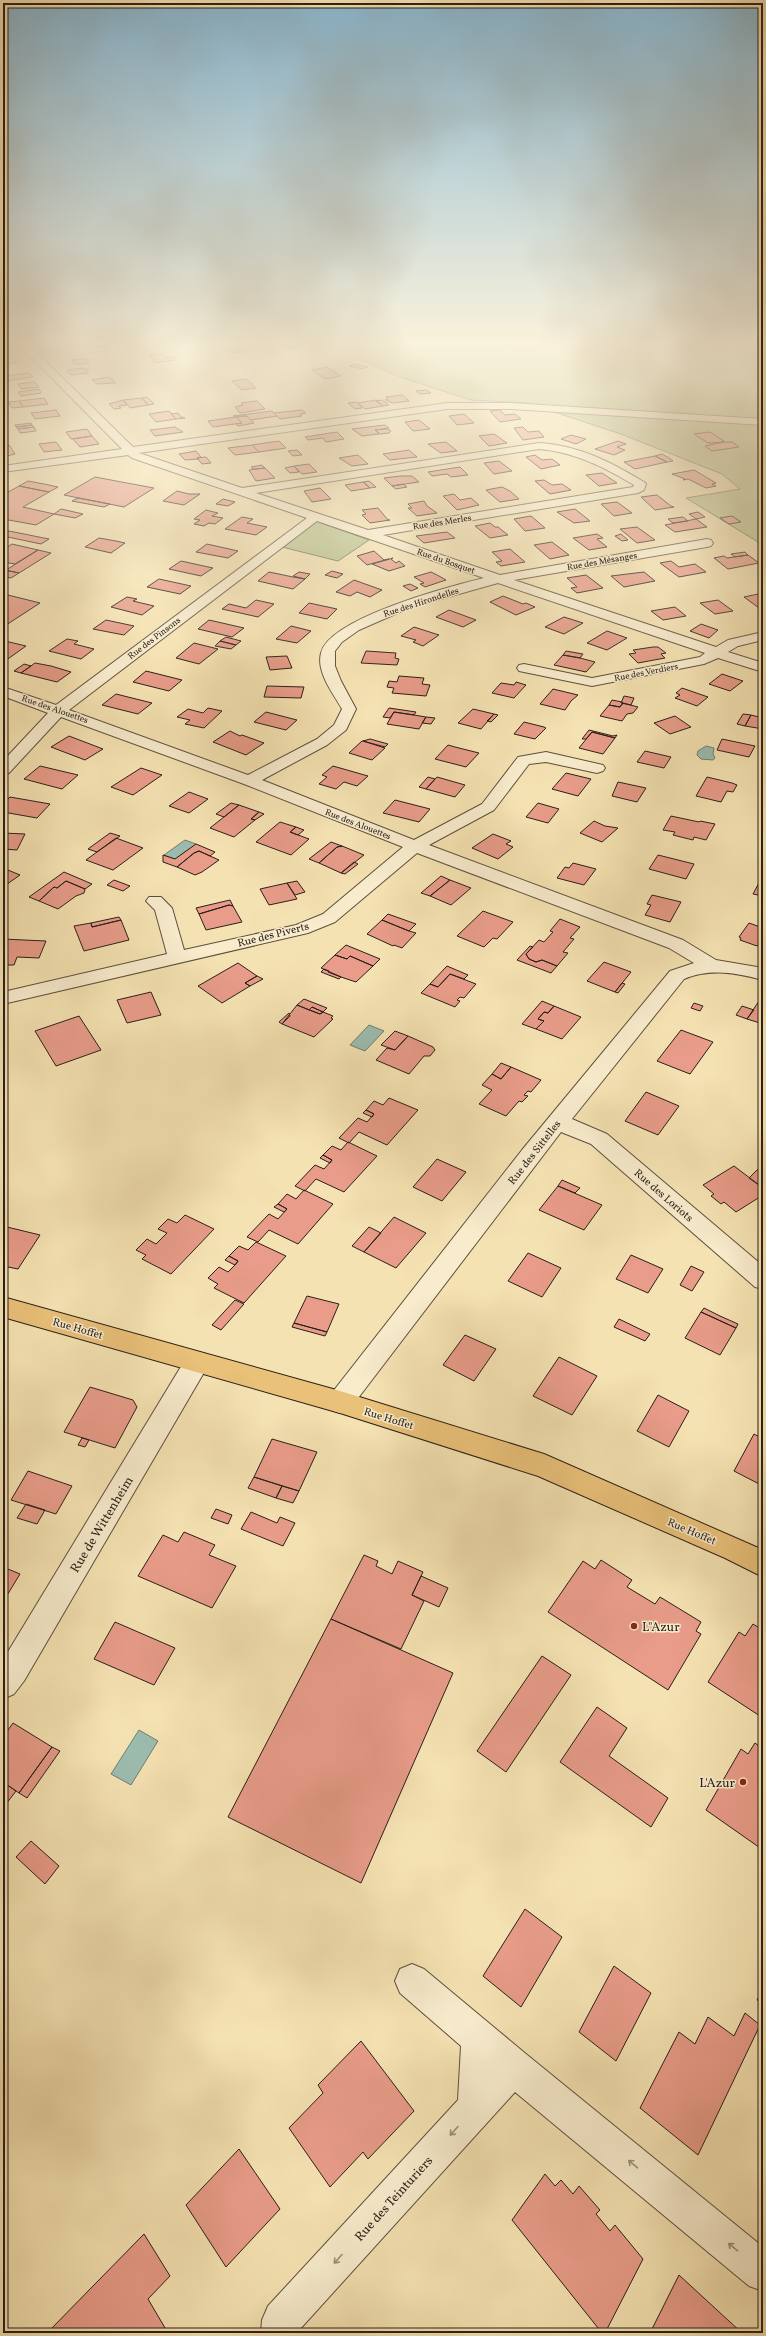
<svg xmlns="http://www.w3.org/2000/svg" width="766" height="2336" viewBox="0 0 766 2336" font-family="Vollkorn,serif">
	<rect width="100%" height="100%" fill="#f5e2b2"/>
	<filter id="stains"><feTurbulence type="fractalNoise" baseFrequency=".005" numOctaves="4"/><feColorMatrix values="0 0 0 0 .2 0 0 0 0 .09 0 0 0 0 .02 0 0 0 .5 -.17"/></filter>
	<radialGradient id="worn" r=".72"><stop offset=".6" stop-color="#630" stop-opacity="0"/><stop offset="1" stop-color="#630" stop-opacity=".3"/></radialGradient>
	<path fill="#bac48e" stroke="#727253" d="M328,346H763V545L686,498L740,489L722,474L621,434L527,403L471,400L400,377Z
		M316,521L369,540L338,561L282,547Z"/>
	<path fill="#9cbdb0" stroke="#6e7e73" d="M706,746L714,748L713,754L715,758L713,760L701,759L697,755L698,751Z
		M185,840L196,844L175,859L164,855Z
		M369,1025L384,1031L365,1051L350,1045Z
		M139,1730L158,1741L131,1785L111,1774Z"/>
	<path fill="#e89c89" stroke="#2a1f18" d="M81,346H105L109,350L91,353L86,347Z
		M281,346H298L299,347L284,349Z
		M246,347L250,351L231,353L226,349Z
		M163,354L167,358L173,357L175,360L155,363L149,355Z
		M12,358L17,363L3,365V359Z
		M86,359L89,363L75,365L72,360Z
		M355,364L368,367L362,369L350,366Z
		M327,367L341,376L325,379L312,370Z
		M84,368L88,370V373L71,375L67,370Z
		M29,373L33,377L6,381L3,376Z
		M109,377L116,383L97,384L92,380Z
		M246,379L256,388L242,390L232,381Z
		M35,382L39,387L21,389L18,384Z
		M39,389L41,393L21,396L18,392Z
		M427,390L431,393L420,394L416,391Z
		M402,395L409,401L393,403L385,400L388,399L386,397Z
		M147,397L154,404L148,405L142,398Z
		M44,398L48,404L23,407L19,401Z
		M142,398L148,405L130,408L123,400Z
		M123,400L127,405L119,406L121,408L114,409L109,404Z
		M376,400L383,406L365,409L358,403Z
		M382,400L389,405L383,406L376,401Z
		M19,401L23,407L12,408L8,402Z
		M257,401L265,409L240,413L235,407L243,405L241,403Z
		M357,402L362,408L355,409L348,403Z
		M56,410L60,416L35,419L31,413Z
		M302,410L306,413L300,414L302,416L280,419L274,413Z
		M500,410L505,415L515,414L521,419L500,422L490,411Z
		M169,411L176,419L156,422L149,414Z
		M272,411L277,416L251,420L247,416H233Z
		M178,413L181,417L185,418L176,419L171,414Z
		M464,414L474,423L457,425L449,416Z
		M247,416L254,423L238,426L236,424L242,423L236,417Z
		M236,417L242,423L213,427L208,421Z
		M419,420L430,429L413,431L405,422Z
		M31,423L32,425L16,427L15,425Z
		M32,425L34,427L18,429L16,427Z
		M385,425L389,428L375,430L379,434L362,436L352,429Z
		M34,427L36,431L20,433L18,429Z
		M175,427L183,432L155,436L150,430Z
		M523,427L528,432L539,431L544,437L523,440L514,428Z
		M87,429L92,436L71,439L66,432Z
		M387,429L391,431L389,433L380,434L375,430Z
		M337,432L344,439L326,442L323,438L308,440L305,437Z
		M710,432L724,441H722L724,442L708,443L694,434Z
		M494,434L507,443L489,446L479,436Z
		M571,435L586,439L576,444L561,439Z
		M92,436L99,444L80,447L73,439Z
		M279,441L286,448L259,452L252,445Z
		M618,441L626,444L617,447L625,450L614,455L595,449Z
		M56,442L62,450L44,452L39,444Z
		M446,442L457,451L441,453L428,444Z
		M724,442H732L739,447L712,451L705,446Z
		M9,445L15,454L3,457V446Z
		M252,445L259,452L235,455L228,448Z
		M297,450L302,455L293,456L288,451Z
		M409,450L417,457L390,460L383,454Z
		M196,451L201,457L197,458L199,459L185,460L179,454Z
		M662,454L669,458L673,461L667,462L655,456Z
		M358,455L368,464L352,466L339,458Z
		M535,455L542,460L552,459L560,465L541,469L526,457Z
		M655,456L667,462L635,469L624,462Z
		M206,457L211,463L202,464L197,458Z
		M499,461L512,471L494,474L484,463Z
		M309,464L317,472L302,474L294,466Z
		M262,465L265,468L253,469L251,467Z
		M294,466L299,472L290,473L285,468Z
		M460,467L468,475L451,477L447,474L432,476L428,472Z
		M265,468L275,478L256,481L249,470Z
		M694,470L716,483L712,484L716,486L706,488L688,479L683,480L685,479L672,474Z
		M602,473L617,483L599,486L586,475Z
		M400,476H412L419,482L392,486L384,478Z
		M95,477L127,483L154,488L124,507L64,495Z
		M544,480L552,485L562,484L571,490L550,494L535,481Z
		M28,481L44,484L58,487L49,492L19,486Z
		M369,481L376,487L370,488L363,482Z
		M363,482L370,488L351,491L345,485Z
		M403,484L407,487L396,489L392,486Z
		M19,486L49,492L23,507L54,514L36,525L3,519V495Z
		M502,487L510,491L519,499L500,502L486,490Z
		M320,488L331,499L312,502L304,491Z
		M177,491L189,494H200L184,505L163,501Z
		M454,494L460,500L471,498L479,505L457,510L443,496Z
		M657,495L671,506L674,507L655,510L641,497Z
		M78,498L110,504L104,507L72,501Z
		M223,499L235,502L228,506L216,504Z
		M424,501L427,506L437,513L417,516L408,508H412L408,504Z
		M617,502L632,513L614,516L601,504Z
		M378,508L388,520H390L370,523L362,515L366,514L362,510Z
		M61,509L83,514L75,518L54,514Z
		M575,509L590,521L574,523L557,512Z
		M206,510L218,513L212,516L223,518L215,524L209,523L204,526L194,524L200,520L194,519Z
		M698,512L705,517L696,519L689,514Z
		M531,516L545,528L525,531L514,519Z
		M732,516L741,522L729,524L720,518Z
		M242,517L253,519L247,523L267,527L256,535L225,529Z
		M683,517L688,521L673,523L668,519Z
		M696,519L707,527L675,532L665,525Z
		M490,523L495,527H498L508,535L490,538L475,526Z
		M637,527L655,540L637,543L620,529Z
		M9,531L49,539L41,544L3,536Z
		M447,532L455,538L424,543L416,536Z
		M597,534L603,538L597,539L607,547L589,550L573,538Z
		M621,534L628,540L622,541L615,536Z
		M99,538L116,541L125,543L111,553L85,547Z
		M552,542L569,555L550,559L534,545Z
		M12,544L38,550L15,564L3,562V550Z
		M207,544L238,551L228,558L196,552Z
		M510,549L525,562L501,566L496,562L502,561L492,552Z
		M38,550L51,553L19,573L6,570Z
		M374,551L384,560L389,559L367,565L357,556Z
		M745,552L748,555L735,557L731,554Z
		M748,555L759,563L728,569L714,558L724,556L727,558Z
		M393,558L391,559L396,563L399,561L405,566L389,571L372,564Z
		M181,561L213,568L201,576L169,569Z
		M671,561L679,567L695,564L706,572L679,577L660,563Z
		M9,571L19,573L11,578L3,576Z
		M332,571L343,574L337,578L325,575Z
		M269,572L293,577L305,579L293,589L258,581Z
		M299,572L310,574L305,579L293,576Z
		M431,572L439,576L446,580L425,587L420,584L424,583L414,577Z
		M644,572L655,581L624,587L611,576Z
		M586,575L603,588L577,593L571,588L577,587L567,578Z
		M159,579L191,586L180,594L147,587Z
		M354,580L382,590L370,597L357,592L350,596L336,592Z
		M410,584L418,588L411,591L403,586Z
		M763,593V608H759L744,597Z
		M8,595L40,603L3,627V599Z
		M503,596L523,604L526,603L535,607L516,615L490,602Z
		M127,597L137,599L133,601L154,606L142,615L111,607Z
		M256,600L274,604L258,617L222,609L229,604L246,608Z
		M718,600L733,611L715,614L700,603Z
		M309,603L337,609L327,619L299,613Z
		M675,607L686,616L663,620L651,611Z
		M449,610L476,620L463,627L436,617Z
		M564,617L583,623L564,634L545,627Z
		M106,620L134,626L124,635L93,629Z
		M209,620L244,628L232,637L198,629Z
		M701,624L718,630L709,638L690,631Z
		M291,626L311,631L297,643L276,639Z
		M414,627L439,635L423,646L413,642L416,640L401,636Z
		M607,631L627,638L607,650L587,643Z
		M226,637L241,641L236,645L220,641Z
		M67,639L78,641L74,644L94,649L81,659L49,651Z
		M5,641L26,646L5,661L3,660V642Z
		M220,641L236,645L231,649L215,646Z
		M194,643L218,649L199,664L176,658Z
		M653,647H658L666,653L661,654L665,658L638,663L629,654L636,653L633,650Z
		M366,651L396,653L395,658L399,659L397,665L361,663Z
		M566,651L583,654L580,658L563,655Z
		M563,655L580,658L595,662L586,672L554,665Z
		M287,656L292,668L270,670L266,657Z
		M35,663L51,666L71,672L57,682L21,673Z
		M24,664L31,666L21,673L14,671Z
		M146,671L182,680L169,691L133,682Z
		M722,674L743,681L730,691L709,684Z
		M399,676L424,678L422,684L430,685L426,696L392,693L394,688L387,687L389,681L397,682Z
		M516,682L526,685L514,698L492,693L501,683L514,685Z
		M267,686L304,687L301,698L264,697Z
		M682,688L708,697L697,706L675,698L680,695L676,693Z
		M553,689L578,695L571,701L565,710L540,704Z
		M116,694L152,703L138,714L102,705Z
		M624,696L634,698L631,705L621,703Z
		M612,700L622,702L623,703L620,707L609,705Z
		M623,703L638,707L633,713L627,714L622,721L600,716L609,705L620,707Z
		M208,708L222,711L204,728L185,724L190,720L177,717L188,709L203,713Z
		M389,708L416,712L414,715L394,712L390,718L383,717Z
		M473,709L494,714L481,729L458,723Z
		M266,712L297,720L286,730L254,722Z
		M394,712L414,715L426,717L419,729L387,724Z
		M494,714L498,715L491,722L487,721Z
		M743,714L751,715L745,726L737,724Z
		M751,715L763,718V729L745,726Z
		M675,716L691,727L670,734L654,723Z
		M426,717L435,718L431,724L422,723Z
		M524,722L544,727L546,728L535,739L514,734Z
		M589,730L613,736L617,735L615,738L592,732L586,739H582Z
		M230,731L240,736L242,735L264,743L246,755L213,742Z
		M592,732L615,738L603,754L579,748Z
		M69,736L103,749L85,760L51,747Z
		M370,739L388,744L385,747L363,741Z
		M722,739L755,746L749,757L717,750Z
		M362,741H363L385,748L372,760L349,753Z
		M448,745L455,747L479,753L466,767L435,759Z
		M645,751L671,757L664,768L637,762Z
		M40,766L78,775L62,789L24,779Z
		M333,766L368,776L357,786L344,782L336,789L319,784L327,777L322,775Z
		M141,768L162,775L133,795L111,787Z
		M566,773L591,779L578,796L552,789Z
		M428,777L435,779L426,789L419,787Z
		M437,777L465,785L455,797L426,789Z
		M707,777L732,783L737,785L733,792L727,791L721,802L696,796Z
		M618,782L646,788L637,802L612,796Z
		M189,792L208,799L189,813L169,806Z
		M10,797L50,804L37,818L3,812V804Z
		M395,800L430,809L419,822L383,813Z
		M231,803L239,805L224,817L216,814Z
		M538,803L559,809L548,823L526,817Z
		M239,805L259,812L251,819L255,820L234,837L210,828Z
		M259,812L264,814L255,820L251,819Z
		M671,816L699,822L700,821L715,824L706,840L694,837L693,840L673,835L675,832L663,830Z
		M594,821L605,826L618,828L602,842L580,833Z
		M280,822L296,827L290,832L309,839L291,855L256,842Z
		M296,827L304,830L298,835L290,832Z
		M3,833L25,834L17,850L3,849Z
		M110,833L120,836L97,852L88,849Z
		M493,834L511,841L506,844L513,847L498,859L472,848Z
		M116,838L143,848L113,870L86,860Z
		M331,842L342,846L337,847L319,863L309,859Z
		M196,844L215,852L210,856L199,851L194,853L177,867L163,862V855L175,859Z
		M342,846L364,855L341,873L319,863L337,847Z
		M199,851L219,860L202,872L195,875L177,867L194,853Z
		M658,855L694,864L686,879L649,869Z
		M354,862L358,864L345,874L341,873Z
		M573,863L596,869L584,885L557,878L565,867L569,868Z
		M3,868L20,875L3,887Z
		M64,872L92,884L85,889L66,881L57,888L54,887L39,901L29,897Z
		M441,876L450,880L430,896L421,893Z
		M761,879H763V896L753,894Z
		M114,880L130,886L123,891L107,885Z
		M450,880L471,888L451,905L430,896Z
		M66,881L85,889L84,893L76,896L58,909L39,901L54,887L57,888Z
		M297,881L305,892L295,895L287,883Z
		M287,883L297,899L269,905L260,889Z
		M652,895L681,902L670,922L645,915L651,905L647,904Z
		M230,900L233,906L229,905L199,914L196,908Z
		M229,905L233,906L242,922L206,930L199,914Z
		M483,911L513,922L497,939L493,938L484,947L457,936Z
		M388,914L416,924L409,931L382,920Z
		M119,917L121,920L92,927L91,923Z
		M560,919L580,927L570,938L574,939L563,952L568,953L557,966L542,960L536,962L529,959L526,954L539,940L544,942L553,932L550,931Z
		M121,920L129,940L84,951L74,926L91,923L92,927Z
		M382,920L409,931L416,933L402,948L394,945L393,946L367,934Z
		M749,923L763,928V946L759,944L757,946L740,940L741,938L739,937Z
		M3,939L24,940L46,941L39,958L17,957L14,965H3Z
		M346,945L380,959L373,966L350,956L347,959L335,955Z
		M530,946L533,947L526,954L529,959L536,962L542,960L557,966L551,973L517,960Z
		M335,955L347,959L350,956L373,966L356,982L341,977L321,968Z
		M604,962L631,972L615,992L587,981Z
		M238,963L257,976L245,983L250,986L222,1003L198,986Z
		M447,966L468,975L464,979L450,974L438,987L430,984Z
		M324,969L329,971L328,972L341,977L339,979L321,972Z
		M450,974L476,984L464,998L460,997L457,1000L460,1001L455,1007L421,993L430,984L438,987Z
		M257,976L263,979L250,986L245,983Z
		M622,983L625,984L618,993L615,992Z
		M151,992L161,1015L127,1023L117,1000Z
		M304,999L327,1008L323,1012L312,1007L309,1010L297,1005Z
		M542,1001L554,1006L548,1013L544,1012L538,1019L544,1021L536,1029L522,1024Z
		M759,1001L763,1003V1024L747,1019Z
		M694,1003L703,1006L700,1011L691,1008Z
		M297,1005L320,1014L323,1012L333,1016L331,1018L333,1019L314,1037L282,1024Z
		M554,1006L581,1017L562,1039L536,1029L544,1021L538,1019L544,1012L548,1013Z
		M742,1006L754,1010L747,1019L736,1015Z
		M312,1007L323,1012L320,1014L309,1010Z
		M289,1013L290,1016L282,1024L279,1022Z
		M79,1016L101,1050L56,1066L35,1031Z
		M681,1030L713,1042L690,1074L657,1061Z
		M395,1031L408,1036L395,1050L381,1045Z
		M408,1036L433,1047L435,1050L430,1056H424L409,1074L376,1060L387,1048L395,1050Z
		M501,1063L511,1067L501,1079L492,1074Z
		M511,1067L541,1080L531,1092L528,1091L524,1095L528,1096L522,1102L519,1101L506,1116L479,1104L492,1090L482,1085L492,1074L501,1079Z
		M646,1092L679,1106L658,1135L625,1121Z
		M389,1098L418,1110L387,1145L359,1132L349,1143L339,1138L358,1118L367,1122L374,1114L366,1110L374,1101L383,1105Z
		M366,1110L374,1114L372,1117L363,1113Z
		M348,1142L377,1156L344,1192L316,1179L305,1191L295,1186L315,1165L324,1169L332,1160L323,1155L332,1146L341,1150Z
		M323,1155L332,1160L330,1163L320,1158Z
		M437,1159L466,1172L442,1201L413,1187Z
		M763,1164V1188L749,1178Z
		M734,1166L763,1188V1195L736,1212L724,1202L721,1204L711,1196L714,1194L703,1185Z
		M562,1180L580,1188L575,1193L558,1186Z
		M558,1186L602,1205L584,1230L539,1210Z
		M304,1190L333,1204L298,1244L269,1230L258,1242L247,1237L269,1214L278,1219L287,1209L278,1204L287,1194L296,1199Z
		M278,1204L287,1209L284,1212L274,1207Z
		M185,1215L214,1229L171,1274L142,1259L146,1255L136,1250L147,1239L156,1244L167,1233L158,1229L168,1219L177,1223Z
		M394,1217L426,1233L396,1268L364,1252Z
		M3,1226L40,1235L18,1269L3,1266Z
		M369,1227L381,1233L364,1252L352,1246Z
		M256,1242L286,1256L244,1303L214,1288L218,1284L208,1278L219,1267L228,1272L235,1265L238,1261L229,1256L239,1246L248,1250Z
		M528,1253L561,1268L542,1297L508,1281Z
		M631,1255L663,1269L648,1293L616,1279Z
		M229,1256L238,1261L235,1265L225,1260Z
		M691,1266L704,1272L692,1291L680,1285Z
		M307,1296L339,1304L327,1332L294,1323Z
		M235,1300L244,1304L221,1330L212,1325Z
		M704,1308L720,1316L738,1324L736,1328L701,1312Z
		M701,1312L736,1328L720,1355L685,1338Z
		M619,1319L650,1334L645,1341L614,1327Z
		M294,1323L327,1332L325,1336L292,1327Z
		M465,1335L496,1349L474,1381L443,1365Z
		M559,1357L597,1376L572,1415L533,1396Z
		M90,1387L133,1400L137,1407L115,1448L64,1432Z
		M658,1395L689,1411L669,1447L637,1431Z
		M754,1434L763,1439V1486L734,1471Z
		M82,1438L89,1440L85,1447L78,1445Z
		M272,1439L317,1452L299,1491L254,1477Z
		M28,1471L72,1486L56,1514L11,1500Z
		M254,1477L282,1486L276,1498L248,1488Z
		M282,1486L299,1491L293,1503L276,1498Z
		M26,1504L45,1510L37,1524L17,1518Z
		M216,1509L232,1515L228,1524L211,1518Z
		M251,1512L277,1523L280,1517L295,1523L283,1546L241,1529Z
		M184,1532L215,1545L209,1555L236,1566L212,1608L138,1576L163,1535L178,1542Z
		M364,1555L378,1561L376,1566L392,1574L398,1561L423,1572L412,1595L424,1601L401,1649L331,1619Z
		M601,1560L632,1580L627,1587L655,1604L660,1597L701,1622L696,1631L701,1634L668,1690L548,1612L583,1561L595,1569Z
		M3,1567L20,1574L3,1602Z
		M421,1576L448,1588L439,1607L412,1595Z
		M331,1619L453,1673L361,1883L228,1817Z
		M115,1622L175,1648L154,1685L94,1659Z
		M753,1624L763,1630V1718L708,1682L739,1632L745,1636Z
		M542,1656L571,1675L506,1772L477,1751Z
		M597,1707L627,1728L609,1756L668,1798L651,1827L560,1762Z
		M13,1723L52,1747L19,1793L3,1782V1737Z
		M755,1743L763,1749V1850L706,1810L741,1749L748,1754Z
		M52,1747L60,1751L27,1798L19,1793Z
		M3,1782L16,1791L3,1808Z
		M31,1841L59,1866L45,1884L16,1857Z
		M525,1909L562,1937L521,2007L483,1976Z
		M614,1966L651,1993L616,2061L579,2032Z
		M763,1989V2004L757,2000Z
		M745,2013L760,2025L698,2155L640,2108L679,2032L695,2044L708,2017L734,2036Z
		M361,2041L414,2111L368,2159L363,2152L330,2187L289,2128L323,2093L318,2085Z
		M239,2149L280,2209L226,2267L186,2205Z
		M545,2174L555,2186L561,2180L573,2194L579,2186L600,2210L596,2214L610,2231L615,2225L643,2259L605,2333H602L512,2220Z
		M144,2234L170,2276L148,2299L168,2333H47Z
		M679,2275L742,2333H650Z"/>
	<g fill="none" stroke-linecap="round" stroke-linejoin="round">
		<g stroke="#5d503e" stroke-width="2">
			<path id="minor" d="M20,346H30L133,447L447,403H511L763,419V425L511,409H447L139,453L242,488L539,443C578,445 611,462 644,482L646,484L644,490L638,493L383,535L500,575L707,539L711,540L713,543L711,546L707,547L514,580L716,647L728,640L763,632V640L738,646L728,652L763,663V672L718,658L704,664L592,686L519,671L517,668L519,665L524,664L592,678L700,657L705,653L498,583L409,608L359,630L342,642L335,651V666L341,681L356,709L346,730L327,745L262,780L414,840L482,804L518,757L546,752L603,765L605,768L603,771L597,773L546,762L529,764L494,810L429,845L683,940L716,960L763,968V980C736,973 711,968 684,979L572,1119L607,1134L763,1266V1289L755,1287L591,1144L561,1132L349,1410L340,1413L331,1410L327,1402L331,1394L522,1150L670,971L694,963L669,948L417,853L335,922L308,933L3,1004V992L167,954L155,910L146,901L149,897H161L172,908L184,950L296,925L323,914L403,847L244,784L61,717L9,773L3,775V761L48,713L3,696V687L56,705L307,518L132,458L128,455L3,472V466L122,449ZM539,449C574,452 604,467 634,485L633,487L368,530L256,493ZM317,521L484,578C451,586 329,618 321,653C316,672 333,693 342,709L334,725L317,739L248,775L69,710Z
				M197,1352L206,1355L209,1362L206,1369L24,1681L14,1694L3,1699V1660L188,1355Z
				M412,1964L424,1969L526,2054L763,2247V2291L749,2286L515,2092L301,2328V2333H261L262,2320L268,2306L458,2100L461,2046L400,1993L395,1981L400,1969Z"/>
		</g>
		<g stroke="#2a1f18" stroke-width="2">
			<path id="major" d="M3,1297L340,1391L544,1454L763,1550V1577L725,1558L538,1476L340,1413L3,1317Z"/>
		</g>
		<use href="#minor" fill="#f8eccd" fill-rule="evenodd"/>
		<use href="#major" fill="#eac179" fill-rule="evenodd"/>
	</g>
	<defs><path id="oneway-shaft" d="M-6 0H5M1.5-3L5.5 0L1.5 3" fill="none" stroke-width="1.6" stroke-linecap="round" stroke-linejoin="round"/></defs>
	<g stroke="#9b907c">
		<use href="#oneway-shaft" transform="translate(454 2131) rotate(132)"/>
		<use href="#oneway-shaft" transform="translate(633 2164) rotate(-140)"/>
		<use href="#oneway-shaft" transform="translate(733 2247) rotate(-140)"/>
		<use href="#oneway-shaft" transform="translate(338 2259) rotate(132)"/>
	</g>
	<linearGradient id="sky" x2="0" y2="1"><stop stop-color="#89b8d2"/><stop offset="0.51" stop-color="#faf2dc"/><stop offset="1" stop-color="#faf2dc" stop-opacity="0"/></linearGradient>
	<rect width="766" height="673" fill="url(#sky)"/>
	<g fill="#8f2418" stroke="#f8eccd" stroke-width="1.5">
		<circle cx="634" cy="1626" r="4"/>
		<circle cx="743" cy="1782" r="4"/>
	</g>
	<g text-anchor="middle" stroke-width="3" stroke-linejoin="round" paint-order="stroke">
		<g font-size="9" fill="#2a1f18" stroke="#f8eccd">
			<text transform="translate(442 522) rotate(-9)" y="3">Rue des Merles</text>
			<text transform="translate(446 561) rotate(19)" y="3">Rue du Bosquet</text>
			<text transform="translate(602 561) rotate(-10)" y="3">Rue des Mésanges</text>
			<text transform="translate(421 602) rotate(-18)" y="3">Rue des Hirondelles</text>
			<text transform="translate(154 638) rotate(-37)" y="3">Rue des Pinsons</text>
			<text transform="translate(646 672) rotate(-11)" y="3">Rue des Verdiers</text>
			<text transform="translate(55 709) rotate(19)" y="3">Rue des Alouettes</text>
			<text transform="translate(358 824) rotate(21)" y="3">Rue des Alouettes</text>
		</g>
		<g font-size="11" fill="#2a1f18" stroke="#f8eccd">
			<text transform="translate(273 934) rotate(-14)" y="4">Rue des Piverts</text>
			<text transform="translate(534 1152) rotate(-52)" y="4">Rue des Sittelles</text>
			<text transform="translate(664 1195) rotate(41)" y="4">Rue des Loriots</text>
			<text transform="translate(78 1328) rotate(16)" y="4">Rue Hoffet</text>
			<text transform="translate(389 1418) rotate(17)" y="4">Rue Hoffet</text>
			<text transform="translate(692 1531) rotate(23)" y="4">Rue Hoffet</text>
		</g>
		<g font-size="13" fill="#2a1f18" stroke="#f8eccd">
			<text transform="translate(101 1524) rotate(-59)" y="5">Rue de Wittenheim</text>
			<text transform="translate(393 2198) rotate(-48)" y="5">Rue des Teinturiers</text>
		</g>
		<g font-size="13" fill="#2a1f18" stroke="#f8eccd" text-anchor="start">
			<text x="642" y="1631">L"Azur</text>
			<text x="735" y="1787" text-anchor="end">L'Azur</text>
		</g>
	</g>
	<rect width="766" height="2336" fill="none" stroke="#f5e2b2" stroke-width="16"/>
	<rect x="4" y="4" width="758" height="2328" fill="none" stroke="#2a1f18" stroke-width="2"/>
	<rect x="8" y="8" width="750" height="2320" fill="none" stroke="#2a1f18"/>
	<rect width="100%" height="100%" filter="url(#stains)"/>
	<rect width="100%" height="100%" fill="url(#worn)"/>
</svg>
